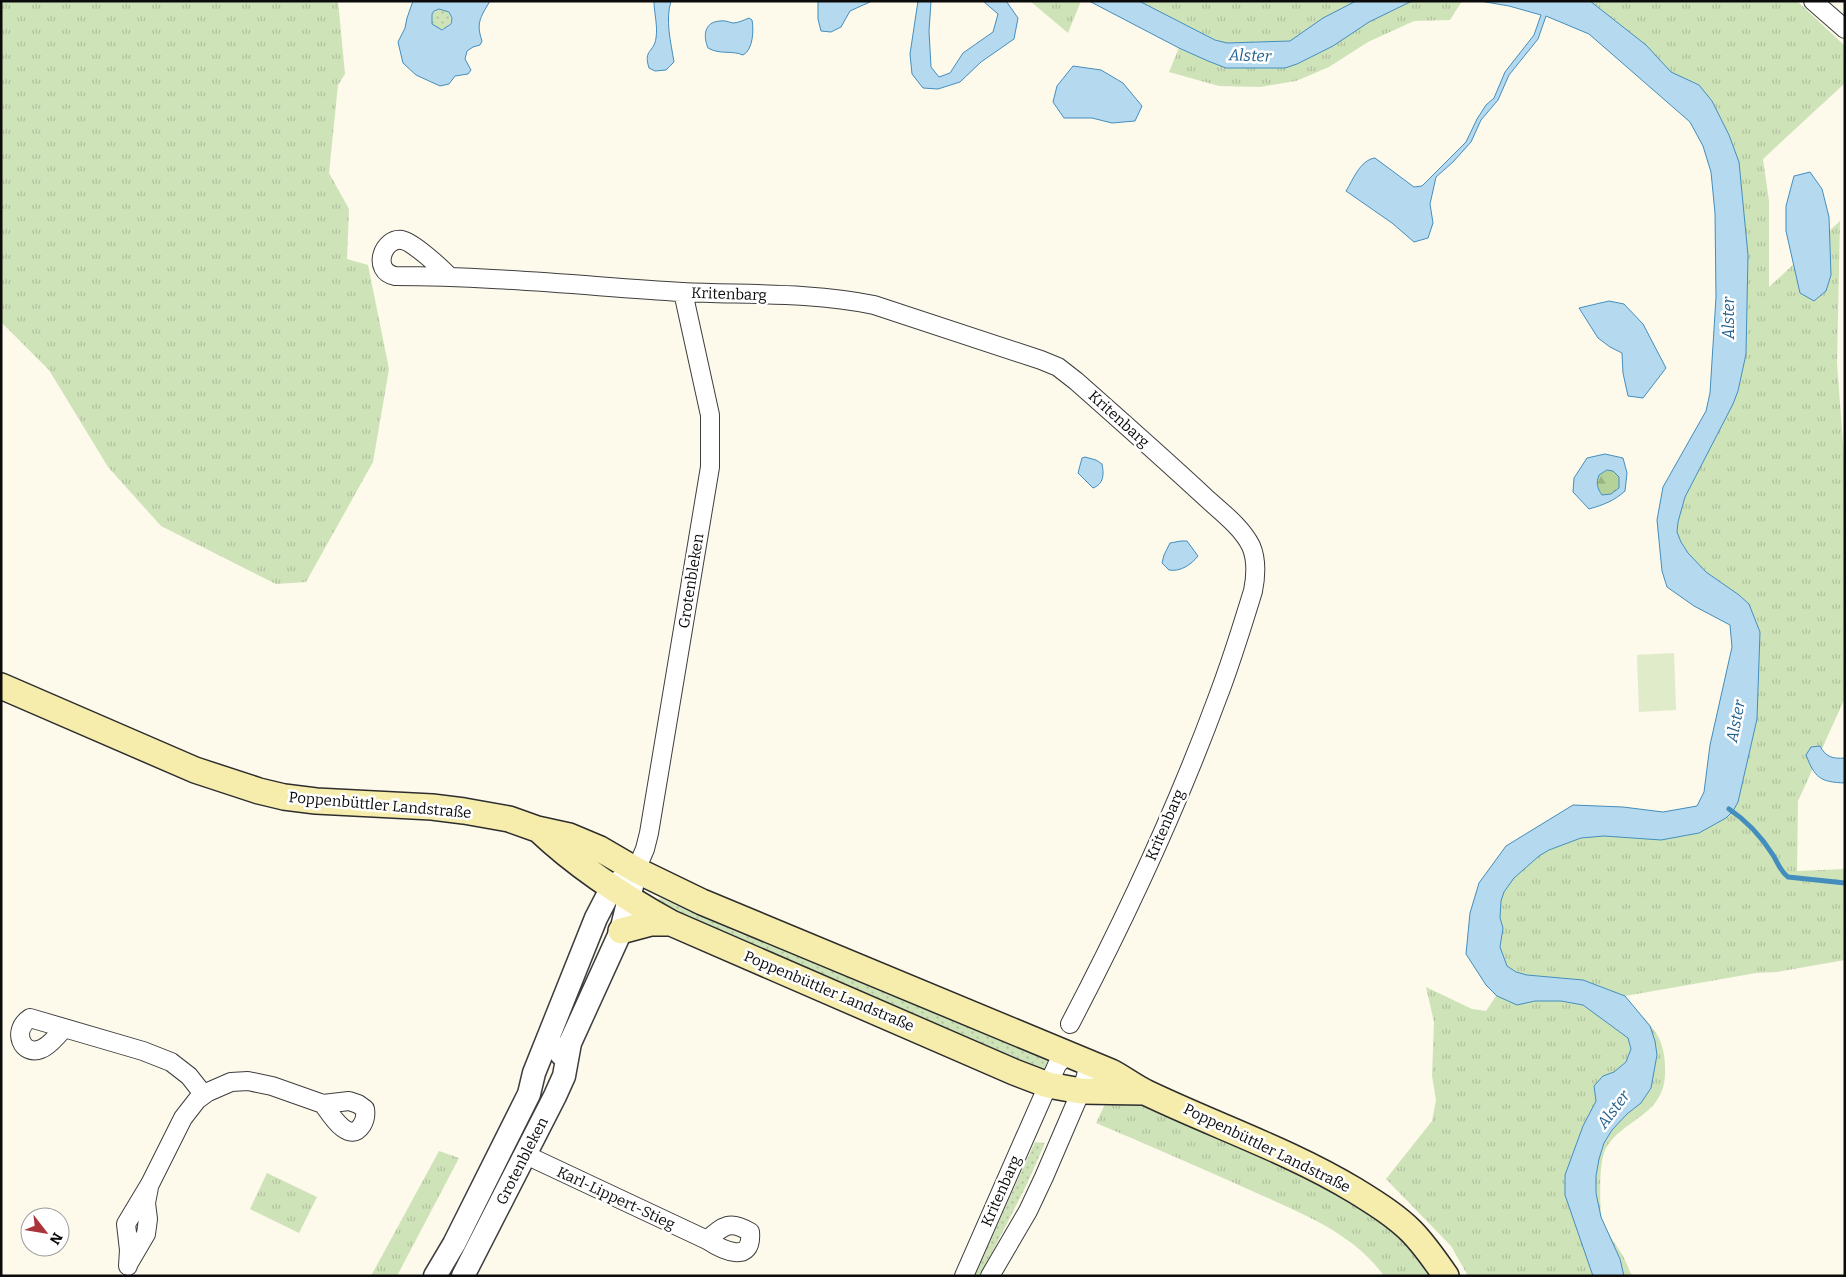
<svg xmlns="http://www.w3.org/2000/svg" width="1846" height="1277" viewBox="0 0 1846 1277" font-family="Bitter,serif">
	<defs>
		<pattern id="grass-dots" width="8" height="8" patternUnits="userSpaceOnUse" patternTransform="scale(1.25)"><rect width="8" height="8" fill="#cfe3b9"/><path d="M2 2h.1M6 6h.1" fill="none" stroke="#b0c19e" stroke-width="1.8" stroke-linecap="round"/></pattern>
		<pattern id="forest-firs" width="22" height="20" patternUnits="userSpaceOnUse" patternTransform="scale(1.25)"><rect width="22" height="20" fill="#b4d29a"/><path d="M5 1l3.5 6h-7zM16 11l3.5 6h-7z" fill="#99b383"/></pattern>
		<pattern id="park-tufts" width="24" height="20" patternUnits="userSpaceOnUse" patternTransform="scale(1.25)"><rect width="24" height="20" fill="#cfe3b9"/><path d="M3 7l-1-3M5 7V3M7 7l1-3M15 17l-1-3M17 17v-4M19 17l1-3" fill="none" stroke="#b0c19e"/></pattern>
	</defs>
	<rect width="100%" height="100%" fill="#fdf9eb"/>
	<path fill="url(#grass-dots)" d="M431 19a10 10 0 1 1 20 0a10 10 0 1 1-20 0Z
		M660,898L741,934L803,954L1038,1050L1053,1062L1045,1072L694,923L656,901Z
		M1035,1142L1045,1143L1026,1186L980,1276H974Z"/>
	<path fill="url(#forest-firs)" d="M1608,470L1613,471L1619,477V488L1611,494L1602,495C1597,488 1596,483 1599,475Z"/>
	<path fill="url(#park-tufts)" d="M1,1H338L345,74L338,85L329,173L349,209L347,259L368,265L389,369L373,462L306,582L276,584L161,526L108,467L49,370L1,322Z
		M1030,1H1081L1068,33Z
		M1089,1H1462L1450,20L1414,21L1368,42L1329,67L1296,81L1260,87L1219,86L1169,72L1179,48Z
		M1480,1H1797L1845,46V83L1763,159L1769,201V287L1840,221L1837,363L1845,471V698L1798,801L1797,871L1845,869V960L1777,972L1756,973L1625,996C1635,1010 1651,1023 1659,1038C1663,1047 1665,1057 1665,1067C1668,1119 1619,1117 1604,1153C1599,1167 1600,1199 1601,1214C1603,1230 1617,1244 1624,1258C1627,1264 1629,1270 1632,1276H1468L1451,1246L1386,1179L1432,1121L1436,1100L1432,1076L1434,1022L1426,987L1472,1009L1486,1011L1496,996L1486,985L1466,954L1470,913L1479,883L1506,846L1573,805L1623,807L1663,812L1697,806L1704,792L1710,745L1732,647L1730,625L1694,606L1667,587L1662,571L1657,520L1663,487L1706,411L1710,393L1716,297L1715,213L1711,172L1703,146L1690,122L1589,34L1548,17L1509,6Z
		M1106,1102L1137,1104L1332,1188L1351,1198L1406,1241L1433,1276H1384C1353,1232 1298,1212 1250,1190C1199,1167 1148,1145 1096,1123Z
		M439,1151L459,1158L397,1276H371Z
		M267,1173L317,1197L299,1233L250,1209Z"/>
	<path fill="#e0ebca" d="M1674,653L1676,710L1639,712L1637,655Z"/>
	<path fill="#b5daef" stroke="#448ebe" fill-rule="evenodd" d="M413,1H490C480,18 476,23 482,41L480,45L473,47L467,51L465,59L471,70L468,74L455,76L449,84L440,86L416,75L403,63L398,42L405,28L407,18ZM439,9L449,12L452,18L451,24L442,30L432,24V14L434,11Z
		M654,1H671C665,20 671,43 674,62L666,70L655,71L649,68C643,49 654,53 656,38C658,26 654,13 654,1Z
		M818,1H872L850,11L841,27L831,32L821,31L818,19Z
		M918,1H931L929,31L931,67L939,77L950,73L963,53L993,32L998,14L983,1H1006L1018,18L1014,39L981,62L960,82L938,89L923,88L912,74L910,54Z
		M1089,1H1139L1215,40L1227,43L1290,41L1323,18L1356,1H1412L1369,22L1333,46L1297,64L1285,68H1226L1208,61L1179,48Z
		M1480,1H1590L1646,45L1671,72L1699,85L1712,101L1729,135L1739,162L1748,255L1746,354L1738,391L1733,404L1685,497L1678,522L1677,532L1681,542L1688,553L1706,572L1739,595L1749,604L1760,632L1757,719L1738,802L1733,811L1726,818L1699,833L1661,840L1604,836L1581,838L1549,850L1539,856L1514,878L1504,892L1501,901L1500,918L1503,928L1500,947L1507,966L1516,972L1527,975L1583,980L1625,996L1650,1026L1655,1041L1657,1055L1651,1088L1641,1103L1627,1114L1612,1130L1604,1143L1599,1159L1596,1176V1193L1601,1217L1620,1259L1624,1276H1593L1565,1195V1175L1583,1126L1596,1101L1594,1086L1603,1076L1614,1072L1626,1062L1631,1049L1628,1038L1583,1005L1561,1001H1535L1517,1005L1497,996L1486,985L1466,954L1470,913L1479,883L1506,846L1573,805L1623,807L1663,812L1697,806L1704,792L1710,745L1732,647L1730,625L1694,606L1667,587L1662,571L1657,520L1663,487L1706,411L1710,393L1716,297L1715,213L1711,172L1703,146L1690,122L1589,34L1546,16L1538,39L1509,75L1498,100L1481,120L1471,142L1453,162L1436,177L1430,204L1433,223L1428,238L1414,242L1392,223L1346,191C1353,180 1360,160 1375,158L1414,187L1422,186L1466,142L1477,119L1486,105L1494,98L1505,72L1534,35L1541,15L1509,6Z
		M749,18L752,20C754,30 753,50 743,55C732,50 720,55 708,48C703,36 704,22 720,21C725,20 728,22 733,23C738,23 744,20 749,18Z
		M1073,66L1101,70L1123,83L1142,106L1135,121L1112,123L1092,118H1064L1053,102L1057,86Z
		M1810,172L1822,189L1829,217L1831,275L1826,291L1814,301L1800,293L1786,231V206L1794,176Z
		M1609,301L1624,304L1643,324L1666,368L1643,398L1628,396L1623,373L1622,353L1610,347L1598,338L1579,308Z
		M1605,454L1623,458L1627,473L1625,491C1614,501 1603,505 1589,509L1573,492L1574,478L1587,458ZM1607,470L1613,471L1619,477V488L1611,494L1602,495C1597,488 1596,483 1599,475Z
		M1085,457L1096,460L1102,464C1104,474 1104,484 1093,488L1078,473L1082,458Z
		M1181,541H1187L1198,556C1191,565 1180,572 1169,570L1162,563L1164,555L1170,543Z
		M1820,746C1826,757 1832,759 1845,758V783C1820,782 1815,778 1806,755L1811,747Z"/>
	<g fill="none" stroke-linecap="round" stroke-linejoin="round">
		<path stroke="#448ebe" stroke-width="5" d="M1729,809C1747,821 1761,836 1773,855C1778,863 1780,871 1788,877L1845,883"/>
		<g stroke="#3e3e3e" stroke-width="20">
			<path id="minor" d="M1813,1L1845,29
				M449,276C440,267 413,242 402,240C383,237 371,271 395,276C491,276 586,286 682,292C746,295 811,292 874,305L1041,360L1058,367L1076,381C1119,419 1162,457 1204,496C1220,511 1241,526 1251,546C1257,560 1256,576 1253,591C1242,627 1231,663 1217,699C1176,810 1125,919 1070,1024
				M636,870L645,849L649,833L710,467V415L683,292
				M64,1029C57,1035 50,1046 41,1049C22,1057 11,1030 30,1018L143,1051L171,1062L189,1076L204,1095
				M526,1155L707,1240C722,1250 753,1265 750,1232C730,1220 724,1225 707,1240
				M129,1263L146,1234L148,1219L146,1203L149,1187
				M128,1266L129,1250L126,1224L150,1184L183,1118L197,1100L208,1092L231,1082L248,1081L272,1086L323,1104L349,1101L358,1104L365,1109C366,1115 365,1120 362,1125C349,1145 331,1115 323,1104
				M964,1276L1048,1085L1057,1065L1067,1054
				M990,1276L1028,1211L1044,1177L1081,1091L1086,1076L1088,1062"/>
		</g>
		<g stroke="#3e3e3e" stroke-width="25">
			<path id="tertiary" d="M561,1054L570,1043L621,931L633,882
				M435,1276L454,1244L529,1094L534,1073L596,918L612,887L636,870
				M463,1276L555,1096L564,1076L570,1043"/>
		</g>
		<g stroke="#2d2d2d" stroke-width="28">
			<path id="secondary" d="M1,686L195,770L259,791L284,797L316,801L432,807L464,811L509,819L537,829L569,836L600,849L636,870L702,902L1111,1072C1123,1078 1134,1087 1147,1093C1216,1126 1290,1151 1356,1191C1375,1203 1395,1215 1411,1231C1424,1244 1435,1260 1446,1276
				M539,830C578,867 624,897 671,923L1014,1072L1048,1085L1081,1091L1143,1092
				M621,931L651,923H671"/>
		</g>
		<use href="#minor" stroke="#fff" stroke-width="18"/>
		<use href="#tertiary" stroke="#fff" stroke-width="22"/>
		<use href="#secondary" stroke="#f6edad" stroke-width="25"/>
	</g>
	<g text-anchor="middle" stroke-width="5" stroke-linejoin="round" paint-order="stroke">
		<g font-size="15" fill="#0b0b0b" stroke="#fff">
			<text transform="translate(729 294) rotate(2)" y="5">Kritenbarg</text>
			<text transform="translate(1119 419) rotate(42)" y="5">Kritenbarg</text>
			<text transform="translate(691 581) rotate(-81)" y="5">Grotenbleken</text>
			<text transform="translate(380 805) rotate(5)" y="5">Poppenbüttler Landstraße</text>
			<text transform="translate(1165 825) rotate(-67)" y="5">Kritenbarg</text>
			<text transform="translate(829 991) rotate(23)" y="5">Poppenbüttler Landstraße</text>
			<text transform="translate(1267 1148) rotate(26)" y="5">Poppenbüttler Landstraße</text>
			<text transform="translate(522 1161) rotate(-63)" y="5">Grotenbleken</text>
			<text transform="translate(1001 1191) rotate(-66)" y="5">Kritenbarg</text>
			<text transform="translate(616 1198) rotate(25)" y="5">Karl-Lippert-Stieg</text>
		</g>
		<g font-size="16" font-style="italic" fill="#23608e" stroke="#fff">
			<text transform="translate(1250 55) rotate(2)" y="6">Alster</text>
			<text transform="translate(1728 318) rotate(-90)" y="6">Alster</text>
			<text transform="translate(1735 721) rotate(-79)" y="6">Alster</text>
			<text transform="translate(1613 1109) rotate(-53)" y="6">Alster</text>
		</g>
	</g>
	<rect width="1846" height="1277" fill="none" stroke="#0b0b0b" stroke-width="5"/>
	<g transform="translate(45 1232) rotate(121)"><circle r="24" fill="#ffffff" stroke="#9d9d9d"/>
	<path d="M0-4L9 19L0 12L-9 19Z" fill="#ab333a"/>
	<text y="-8" font-size="14" font-weight="bold" text-anchor="middle" fill="#0b0b0b">N</text>
	</g>
</svg>
